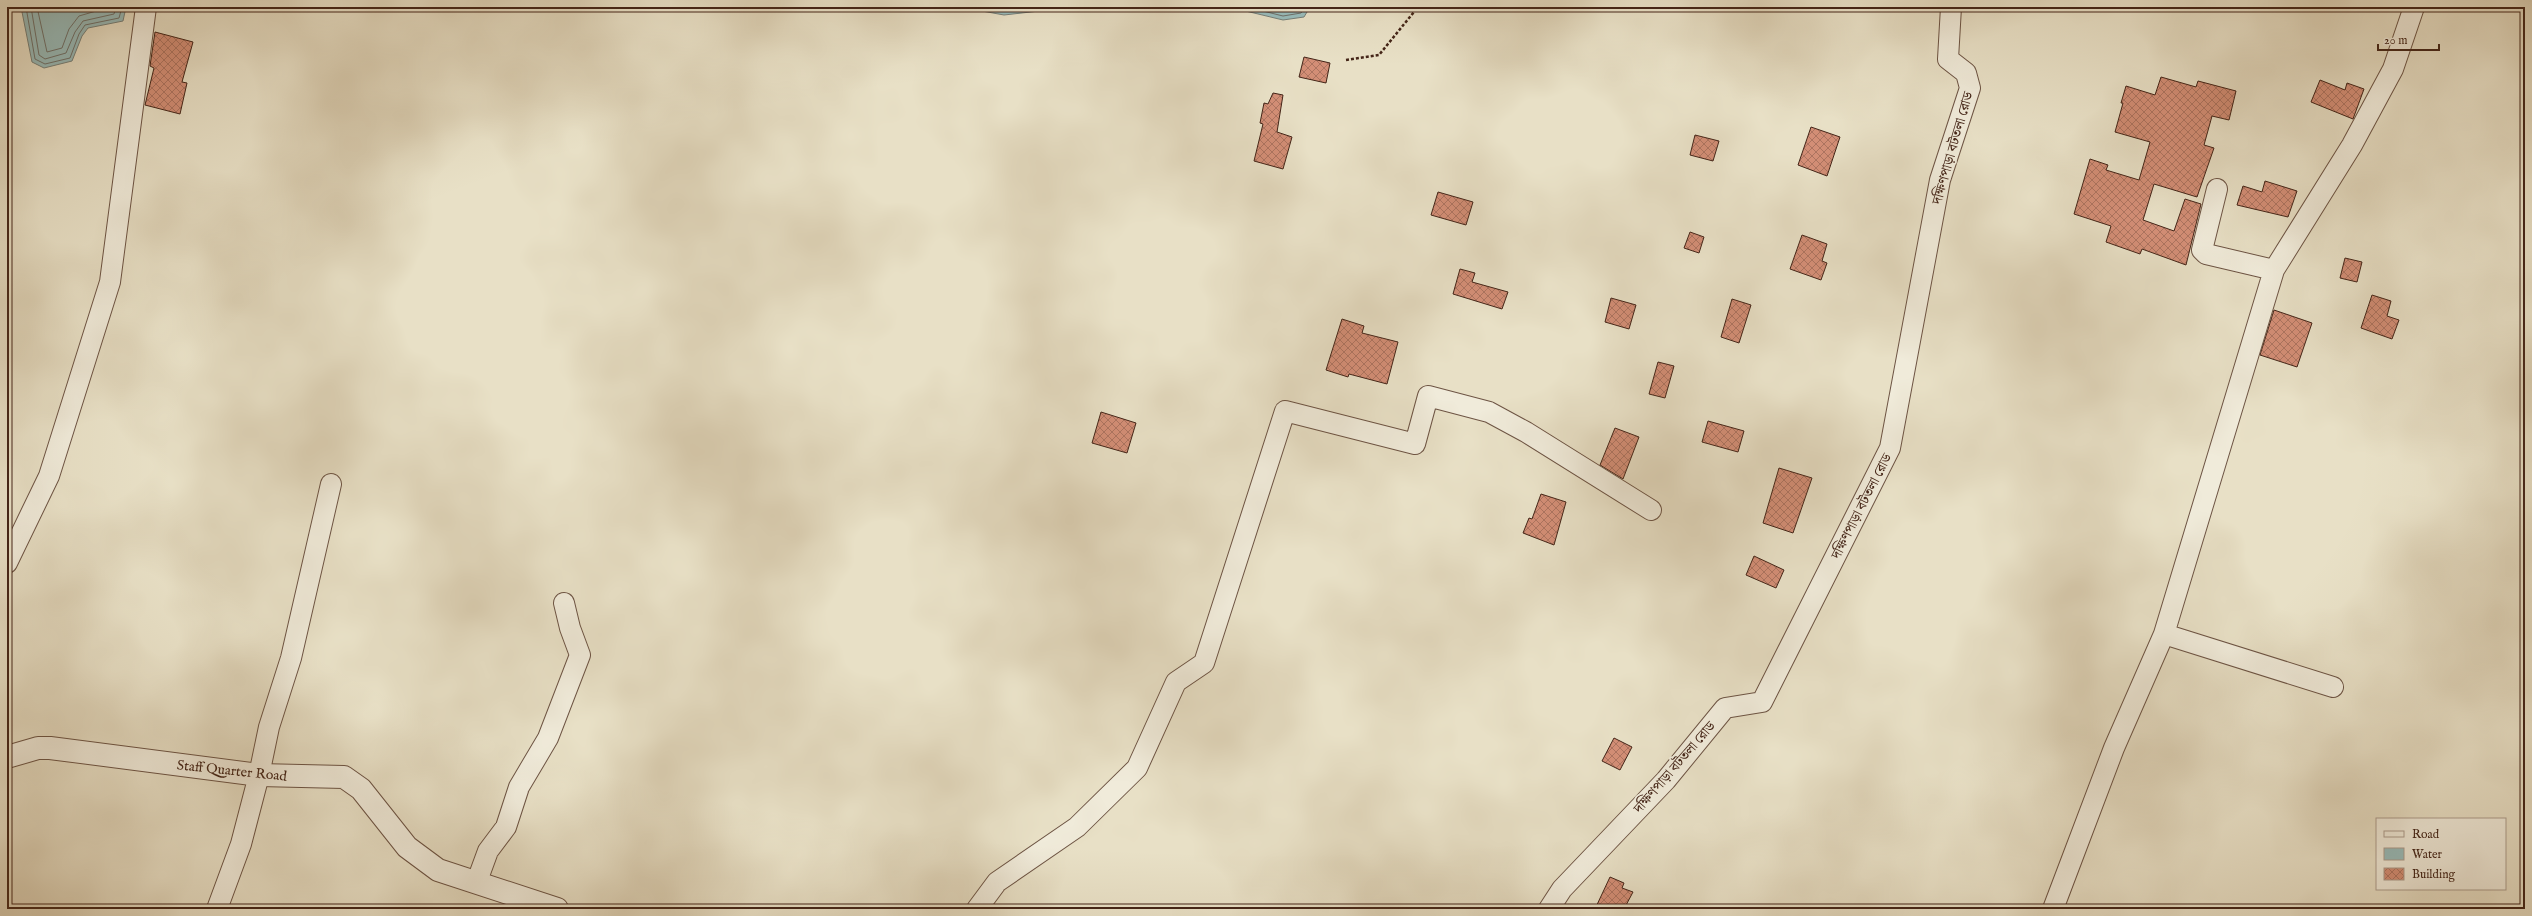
<svg xmlns="http://www.w3.org/2000/svg" width="2532" height="916" viewBox="0 0 2532 916" font-family="'IM FELL English','Noto Serif Bengali',serif">
	<defs>
		<pattern id="building-cross-hatch" width="8" height="8" patternUnits="userSpaceOnUse"><rect width="8" height="8" fill="#d38e76"/><path d="M0 0l8 8M0 8l8-8" fill="none" stroke="#ad7460"/></pattern>
	</defs>
	<rect width="100%" height="100%" fill="#e8e0c6"/>
	<filter id="stains"><feTurbulence type="fractalNoise" baseFrequency=".005" numOctaves="4"/><feColorMatrix values="0 0 0 0 .2 0 0 0 0 .09 0 0 0 0 .02 0 0 0 .5 -.17"/></filter>
	<radialGradient id="worn" r=".72"><stop offset=".6" stop-color="#630" stop-opacity="0"/><stop offset="1" stop-color="#630" stop-opacity=".3"/></radialGradient>
	<path fill="#98bcbb" stroke="#76807a" d="M21,7H126L123,21L88,28L82,36L72,61L44,68L32,62Z
		M960,7H1054L1048,10L1004,15Z
		M1229,7H1310L1304,17L1283,20Z"/>
	<g fill="none" stroke-linecap="round" stroke-linejoin="round">
		<path stroke="#6e706a" stroke-width="1" d="M26,7L35,59L45,64L70,58L79,34L85,25L119,18L122,7
			M31,7L39,55L45,59L66,53L75,32L83,21L114,14L116,7
			M37,7L47,52L62,48L69,29L79,16L110,7
			M974,7L1004,11L1041,7
			M1247,7L1283,16L1301,13L1306,7"/>
	</g>
	<path fill="url(#building-cross-hatch)" stroke="#442518" d="M155,32L193,42L182,82L187,83L180,114L145,105L154,68L150,66Z
		M1304,57L1330,63L1326,83L1299,77Z
		M2161,77L2196,87L2198,81L2236,91L2229,120L2212,116L2204,145L2214,148L2197,197L2154,184L2143,220L2174,231L2185,199L2201,204L2186,265L2142,249L2140,254L2106,242L2111,226L2074,214L2090,159L2108,165L2106,170L2139,180L2150,142L2115,132L2123,103H2121L2126,86L2155,95Z
		M2320,80L2345,90L2347,83L2364,89L2353,119L2311,102Z
		M1273,93L1283,95L1277,132L1292,137L1283,169L1254,161L1263,124L1260,123L1264,103L1268,104Z
		M1811,127L1840,137L1827,176L1798,165Z
		M1695,135L1719,141L1713,161L1690,155Z
		M2265,181L2297,191L2288,217L2237,205L2243,186L2262,192Z
		M1438,192L1473,202L1466,225L1431,215Z
		M1690,232L1704,237L1699,253L1684,248Z
		M1802,235L1827,244L1822,261L1827,263L1821,280L1790,269Z
		M2345,258L2362,262L2357,282L2340,278Z
		M1460,269L1475,273L1472,282L1508,292L1502,309L1453,294Z
		M2372,295L2391,301L2387,316L2399,320L2392,339L2361,328Z
		M1611,298L1636,305L1629,329L1605,322Z
		M1732,299L1751,305L1739,343L1721,337Z
		M2274,310L2312,323L2297,367L2260,355Z
		M1342,319L1364,326L1362,333L1398,342L1387,384L1349,374L1348,377L1326,370Z
		M1658,362L1674,366L1665,398L1649,394Z
		M1101,412L1136,423L1127,453L1092,443Z
		M1708,421L1744,431L1738,452L1702,442Z
		M1615,428L1639,437L1623,479L1600,465Z
		M1779,468L1812,478L1793,533L1763,523Z
		M1541,494L1566,502L1554,545L1523,533L1529,518L1532,519Z
		M1754,556L1784,570L1776,588L1746,575Z
		M1614,738L1632,747L1620,770L1602,761Z
		M1610,877L1624,883L1622,888L1633,892L1624,909H1595Z"/>
	<g fill="none" stroke-linecap="round" stroke-linejoin="round">
		<g stroke="#6d5444" stroke-width="22">
			<path id="minor" d="M2217,189L2202,250L2206,254L2274,270
				M7,563L49,476L110,282L146,7
				M2164,634L2333,687
				M477,881L488,851L506,827L519,787L548,738L580,655L570,628L564,603
				M217,909L241,844L259,775L269,727L291,658L331,484
				M977,909L997,882L1077,827L1137,768L1176,682L1204,663L1285,411L1415,444L1428,396L1489,412L1526,432L1651,510
				M1549,909L1562,889L1666,780L1725,708L1762,702L1890,448L1940,180L1970,88L1966,73L1948,59L1951,7
				M2053,909L2114,748L2164,634L2274,270L2352,145L2393,69L2414,7"/>
		</g>
		<g stroke="#6d5444" stroke-width="24">
			<path id="tertiary" d="M7,757L38,748H50L259,775L344,777L361,789L407,847L438,870L557,909"/>
		</g>
		<path stroke="#442518" stroke-width="2.5" stroke-dasharray="3 2" stroke-linecap="butt" d="M1346,60L1379,55L1418,7"/>
		<use href="#minor" stroke="#f0ebda" stroke-width="20"/>
		<use href="#tertiary" stroke="#f0ebda" stroke-width="22"/>
	</g>
	<g text-anchor="middle" stroke-width="3.5" stroke-linejoin="round" paint-order="stroke">
		<g font-size="14" fill="#442518" stroke="#f0ebda">
			<text transform="translate(1952 148) rotate(-74)" y="5">দক্ষিণপাড়া বটতলা রোড</text>
			<text transform="translate(1861 506) rotate(-63)" y="5">দক্ষিণপাড়া বটতলা রোড</text>
			<text transform="translate(1674 767) rotate(-49)" y="5">দক্ষিণপাড়া বটতলা রোড</text>
			<text transform="translate(232 770) rotate(6)" y="5">Staff Quarter Road</text>
		</g>
	</g>
	<rect width="2532" height="916" fill="none" stroke="#e8e0c6" stroke-width="24"/>
	<rect x="8" y="8" width="2516" height="900" fill="none" stroke="#442518" stroke-width="2"/>
	<rect x="12" y="12" width="2508" height="892" fill="none" stroke="#442518"/>
	<rect x="2376" y="818" width="130" height="72" fill="#f0ebda" stroke="#ab9c8c"/>
	<rect x="2384" y="831" width="20" height="6" fill="#f0ebda" stroke="#ab9c8c"/>
	<text x="2412" y="838" font-size="12" fill="#442518">Road</text>
	<rect x="2384" y="848" width="20" height="12" fill="#98bcbb" stroke="#ab9c8c"/>
	<text x="2412" y="858" font-size="12" fill="#442518">Water</text>
	<rect x="2384" y="868" width="20" height="12" fill="url(#building-cross-hatch)" stroke="#ab9c8c"/>
	<text x="2412" y="878" font-size="12" fill="#442518">Building</text>
	<path d="M2378 44v6h61v-6" fill="none" stroke="#442518" stroke-width="2"/>
	<text x="2384" y="44" font-size="12" fill="#442518" stroke="#f0ebda" stroke-width="3" paint-order="stroke">20 m</text>
	<rect width="100%" height="100%" filter="url(#stains)"/>
	<rect width="100%" height="100%" fill="url(#worn)"/>
</svg>
